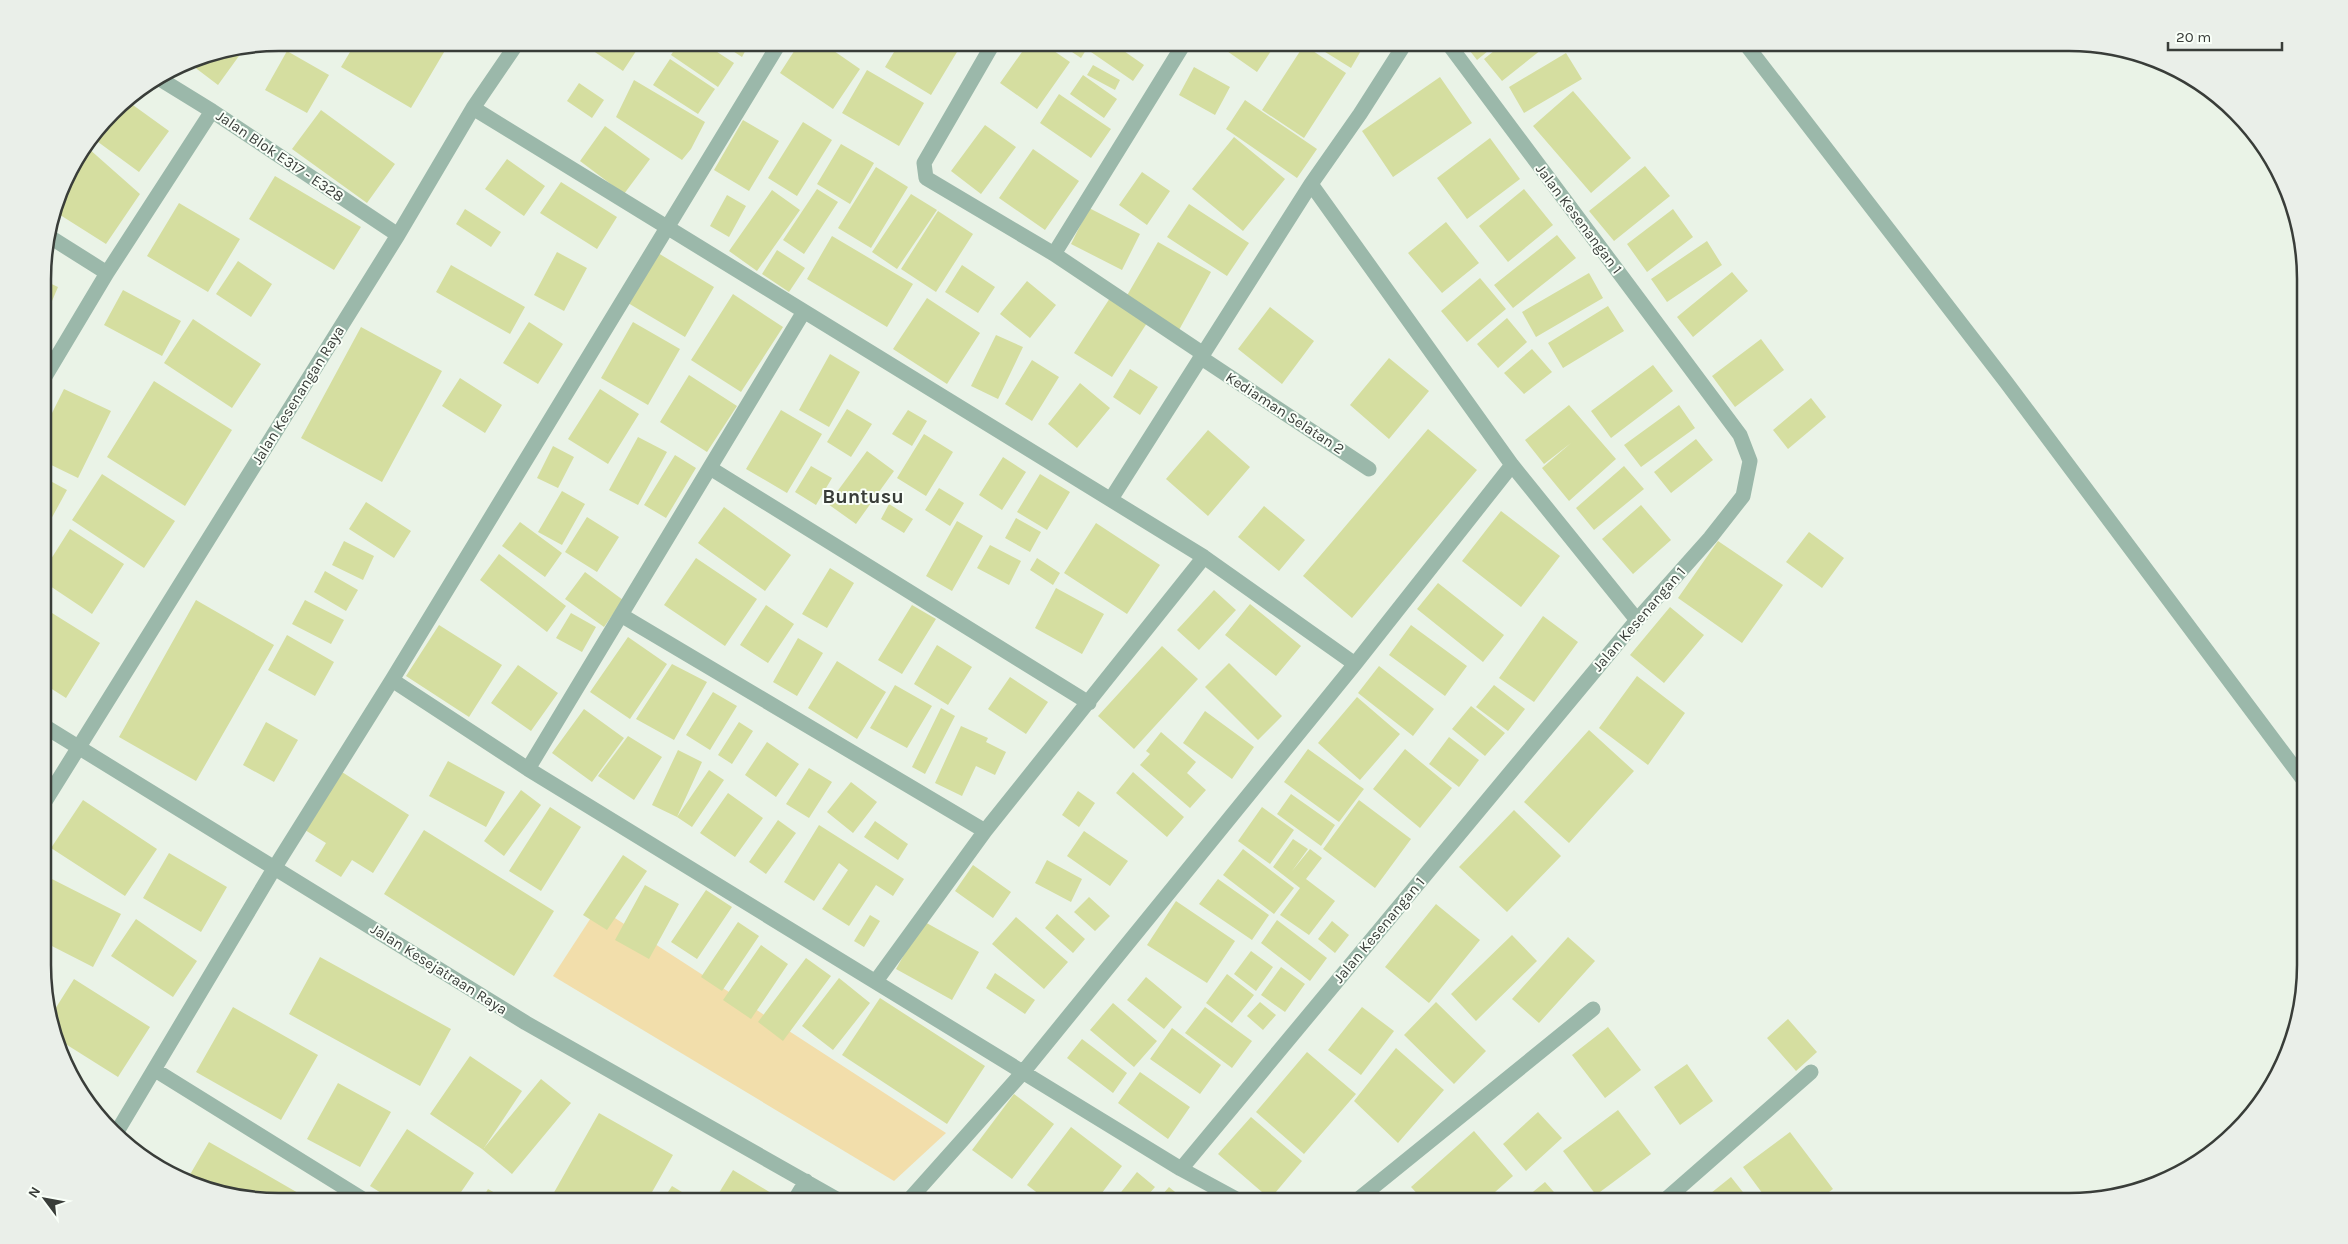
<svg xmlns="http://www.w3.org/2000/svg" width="2348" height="1244" viewBox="0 0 2348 1244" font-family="Karla,sans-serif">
	<rect width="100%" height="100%" fill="#eaf3e7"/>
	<path fill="#f2deab" d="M598,907L946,1133L894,1181L553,976Z"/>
	<path fill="#d5dea0" d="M356,42H450L411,108L341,67Z
		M580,42H642L623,71Z
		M679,42H702L734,63L718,87L671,55Z
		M719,42H750L742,57Z
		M800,42H821L860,69L833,109L780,73Z
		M900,42H963L931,95L885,67Z
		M1029,42H1041L1070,62L1037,109L1000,83Z
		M1065,42H1091L1081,58L1063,46Z
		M1098,42H1111L1144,65L1133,81L1091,52Z
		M1129,42H1148L1145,50Z
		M1214,42H1277L1257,72Z
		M1309,42H1366L1351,68Z
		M1463,42H1499L1477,60Z
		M1505,42H1551L1502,81L1484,59Z
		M1304,45L1346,73L1304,138L1262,110Z
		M244,49L218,85L189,63L191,60Z
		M287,51L329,75L307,113L265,90Z
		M1566,53L1582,79L1524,113L1509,87Z
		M670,59L715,89L698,114L653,85Z
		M1093,65L1120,80L1115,90L1087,75Z
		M1194,67L1230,87L1215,115L1179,95Z
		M867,70L924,103L899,146L842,113Z
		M1083,75L1117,99L1104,118L1070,94Z
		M1440,77L1472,123L1393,177L1362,131Z
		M634,80L705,122L691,149L682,160L616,117Z
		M579,83L604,100L592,118L567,101Z
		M1573,91L1631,158L1591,193L1533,126Z
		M1059,94L1111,129L1091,158L1040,123Z
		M126,100L169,131L139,172L94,139Z
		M1245,100L1317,149L1297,178L1226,129Z
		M321,110L395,164L367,203L292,149Z
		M743,120L779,141L749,191L714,170Z
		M803,122L832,140L797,196L768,178Z
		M985,125L1016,147L981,194L951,171Z
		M605,126L650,159L624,194L580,161Z
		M1234,137L1285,179L1243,231L1192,189Z
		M1490,138L1520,179L1467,219L1437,178Z
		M841,144L874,163L850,204L817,184Z
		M88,148L140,194L106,244L57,213L67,174Z
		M1033,149L1079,181L1045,230L999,198Z
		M507,159L545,186L524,216L485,189Z
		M1645,166L1670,196L1614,241L1589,211Z
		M876,167L908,187L871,248L838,228Z
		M1142,172L1170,191L1147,225L1119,205Z
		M275,176L361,227L334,270L249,219Z
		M561,182L617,217L597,249L540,213Z
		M817,189L838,202L804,254L783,240Z
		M1524,189L1553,225L1508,262L1479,226Z
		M772,190L800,210L757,271L729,251Z
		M911,194L937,210L897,269L872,252Z
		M727,195L746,206L729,237L710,226Z
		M179,203L240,239L208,292L147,256Z
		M1189,204L1249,243L1227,276L1167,237Z
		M1089,208L1140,234L1122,270L1071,244Z
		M465,209L501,232L491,247L456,224Z
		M1673,209L1693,237L1647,272L1627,244Z
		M938,211L973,234L936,292L901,269Z
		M1446,222L1479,263L1442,293L1408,253Z
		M1557,235L1576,258L1513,308L1494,285Z
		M832,236L913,284L887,327L807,279Z
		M1707,241L1722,265L1667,302L1651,279Z
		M1158,242L1211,272L1179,330L1125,299Z
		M777,250L805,268L789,292L762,274Z
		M557,252L587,268L564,311L534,295Z
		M658,253L714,287L685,337L628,303Z
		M238,261L272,284L251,317L216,294Z
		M451,265L525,307L510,334L436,292Z
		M962,265L995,287L978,313L945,292Z
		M1732,272L1748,291L1693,337L1677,317Z
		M1589,273L1603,298L1536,337L1522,312Z
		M1480,278L1506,309L1467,342L1441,311Z
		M43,280L58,287L43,322Z
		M1027,281L1056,305L1030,338L1000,314Z
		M123,290L181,321L162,356L104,325Z
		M733,294L783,327L741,392L691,360Z
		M927,298L980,333L947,384L893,349Z
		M1110,298L1147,323L1112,377L1074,353Z
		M1608,306L1624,331L1563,368L1548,343Z
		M1270,307L1314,341L1282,384L1238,349Z
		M1507,318L1527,342L1498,368L1477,344Z
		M193,319L261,364L232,408L164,363Z
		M529,322L563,344L538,384L503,363Z
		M633,322L680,349L648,405L601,378Z
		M361,327L442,371L382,482L301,438Z
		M996,335L1023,347L998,399L971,386Z
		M1761,339L1784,370L1735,407L1712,376Z
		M1532,349L1552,372L1524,394L1504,373Z
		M830,354L860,372L829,427L799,410Z
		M1389,358L1429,391L1389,439L1350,405Z
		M1032,360L1059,377L1032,421L1005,404Z
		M1653,365L1673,391L1611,438L1591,411Z
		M1130,369L1158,387L1140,415L1113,397Z
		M689,375L737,406L707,452L660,422Z
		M460,378L502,405L485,433L442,406Z
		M154,381L232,430L185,506L107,457Z
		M1080,383L1110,408L1077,448L1048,424Z
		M64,389L111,411L78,478L43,461V431Z
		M600,389L639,414L608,464L568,439Z
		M1811,398L1826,417L1788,449L1773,430Z
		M1569,405L1616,459L1569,501L1542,468L1571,443L1544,464L1525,440Z
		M1679,405L1695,428L1641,467L1624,445Z
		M847,409L872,424L851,457L827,442Z
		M781,410L822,434L787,493L746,469Z
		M908,410L927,421L912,446L892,434Z
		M1428,429L1477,470L1352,618L1303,576Z
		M1208,430L1250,467L1208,516L1166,479Z
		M924,434L953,452L926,496L897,478Z
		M638,437L667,452L638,505L609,490Z
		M1696,439L1713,460L1671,493L1654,472Z
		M553,446L574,457L558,488L537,478Z
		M867,451L894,471L856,524L828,504Z
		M675,455L696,468L666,518L644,505Z
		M1003,457L1026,472L1002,510L979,495Z
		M811,466L832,478L816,505L795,492Z
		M1624,466L1644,489L1594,530L1576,508Z
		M102,474L175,521L144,568L72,520Z
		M1040,474L1070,492L1047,530L1017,512Z
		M43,477L67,490L44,532L43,483Z
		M939,488L964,503L950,526L925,510Z
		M562,491L585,504L562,545L538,532Z
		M366,502L411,531L394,558L349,529Z
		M889,504L913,519L904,533L881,519Z
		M1641,505L1671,540L1633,574L1602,539Z
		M1264,506L1305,540L1279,571L1238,537Z
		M724,507L791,555L765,591L698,543Z
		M1501,511L1560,556L1521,607L1462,561Z
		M587,517L619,537L597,572L565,552Z
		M1016,518L1041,532L1030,552L1005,538Z
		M957,521L983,536L952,591L926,576Z
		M520,522L562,553L545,577L502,546Z
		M1096,523L1160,565L1127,614L1064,573Z
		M70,529L124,564L92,614L44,582V570Z
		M1809,532L1844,558L1822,588L1786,562Z
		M344,541L374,556L363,580L332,565Z
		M1718,541L1783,585L1742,643L1678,598Z
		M990,545L1021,561L1009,585L977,568Z
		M499,554L566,606L547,632L480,580Z
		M696,558L757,599L725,646L664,605Z
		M1037,558L1060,573L1053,585L1030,570Z
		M830,568L854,583L827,628L802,614Z
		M325,571L358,590L346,611L314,592Z
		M585,572L623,600L604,627L565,599Z
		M1438,583L1504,635L1483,662L1417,609Z
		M1056,588L1104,614L1082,654L1035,628Z
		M1214,590L1236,610L1199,650L1177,630Z
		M196,600L274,645L196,781L119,737Z
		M305,600L344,620L331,644L292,624Z
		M1250,604L1301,646L1276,676L1225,635Z
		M766,605L794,624L768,663L740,645Z
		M912,605L936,619L902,674L878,660Z
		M1670,607L1704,635L1664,683L1630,655Z
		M44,608L100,643L66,698L44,684Z
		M571,613L596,627L582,652L556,638Z
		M1543,616L1578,642L1534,702L1499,678Z
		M439,625L502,665L469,717L406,676Z
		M1411,625L1467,666L1445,696L1389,655Z
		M287,635L334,662L315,696L268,670Z
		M628,637L667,664L630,719L590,692Z
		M798,638L823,653L797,696L773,682Z
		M937,645L972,667L948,705L914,684Z
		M1162,646L1198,679L1134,749L1098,716Z
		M837,661L886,692L857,739L808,708Z
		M1229,663L1282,716L1258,740L1205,687Z
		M672,664L707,682L674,740L636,719Z
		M518,665L558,693L531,731L491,703Z
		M1379,666L1434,709L1413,736L1358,693Z
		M1637,676L1685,713L1648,765L1599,728Z
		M1010,677L1048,702L1026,734L988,709Z
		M895,685L932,706L907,748L870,728Z
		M1494,685L1525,709L1508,731L1476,707Z
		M713,692L737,706L710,750L686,735Z
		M1357,697L1400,734L1360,780L1318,743Z
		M1471,706L1505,733L1485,756L1452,729Z
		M941,708L955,716L925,774L912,767Z
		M584,709L624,738L592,782L552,753Z
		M1205,711L1254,747L1232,779L1183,743Z
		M266,722L298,740L274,782L243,765Z
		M739,722L753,731L732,764L718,755Z
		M961,726L988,738L986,742L1006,752L995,775L976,766L962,796L935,783Z
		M1589,730L1634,771L1569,843L1524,802Z
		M1161,732L1196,762L1187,773L1206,790L1190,808L1140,765L1150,754L1146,751Z
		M628,736L662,757L634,800L598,776Z
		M1449,737L1479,760L1459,787L1429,764Z
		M767,742L799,764L776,797L745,775Z
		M1308,749L1364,789L1339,822L1284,782Z
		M1405,749L1452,788L1420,828L1373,789Z
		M678,750L702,762L677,817L652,805Z
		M448,761L505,792L486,827L429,796Z
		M809,768L832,782L809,818L786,804Z
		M709,770L724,780L692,827L677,817Z
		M342,772L409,815L373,873L352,860L341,877L315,861L326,843L305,830Z
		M1133,772L1184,817L1167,837L1116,793Z
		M851,782L877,802L853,833L827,812Z
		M521,790L541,805L504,856L484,841Z
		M1078,791L1095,803L1079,827L1062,815Z
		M728,793L763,818L735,857L700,833Z
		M1291,794L1335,825L1321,846L1277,814Z
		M83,800L157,849L125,896L51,848Z
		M1359,800L1411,839L1375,888L1323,849Z
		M550,807L581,827L541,891L509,871Z
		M1262,807L1294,830L1270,864L1238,841Z
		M1514,810L1561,856L1507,912L1459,867Z
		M778,820L796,833L766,874L749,862Z
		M875,821L908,844L898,860L864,837Z
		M819,825L904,879L893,896L876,885L849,926L822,909L848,870L839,863L814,901L784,882Z
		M424,830L554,911L514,976L384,894Z
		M1084,831L1128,861L1110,886L1067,856Z
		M1293,839L1308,849L1292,871L1310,849L1322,858L1306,879L1335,901L1309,935L1280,915L1300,888L1273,867Z
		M1243,849L1294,888L1274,914L1223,875Z
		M169,853L227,887L201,932L143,898Z
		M623,855L647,871L607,930L583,915Z
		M1047,860L1082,879L1071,902L1035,883Z
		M973,865L1011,892L993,918L955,891Z
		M44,875L121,914L93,967L44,942Z
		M1218,879L1269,915L1252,940L1199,904Z
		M645,885L679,904L649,959L615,940Z
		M706,890L732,907L697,959L671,942Z
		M1089,897L1110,916L1095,931L1074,912Z
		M1176,901L1235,941L1207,983L1147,945Z
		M1436,904L1480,940L1429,1003L1385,967Z
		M1057,914L1085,939L1073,953L1045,928Z
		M870,915L880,921L864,947L854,941Z
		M1016,917L1068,962L1044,989L992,944Z
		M136,919L197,961L173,997L111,956Z
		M1277,920L1327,958L1310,981L1261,943Z
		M923,921L979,952L952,1000L896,969Z
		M1332,921L1349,935L1335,953L1318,939Z
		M738,922L759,936L722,991L701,977Z
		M1512,935L1537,961L1476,1021L1451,994Z
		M1568,937L1595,961L1539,1023L1512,999Z
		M761,945L788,964L751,1019L723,1000Z
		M1251,951L1273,967L1256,991L1234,974Z
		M320,957L451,1029L420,1086L289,1014Z
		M806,958L831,976L783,1041L758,1022Z
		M1281,967L1305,984L1285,1012L1261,995Z
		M995,973L1035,1000L1025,1014L986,988Z
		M1227,974L1254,995L1232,1023L1206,1003Z
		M1146,977L1182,1007L1164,1029L1127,1000Z
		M839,978L870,1003L833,1050L802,1026Z
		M74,979L150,1027L118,1077L56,1038L50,1017Z
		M880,998L985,1066L947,1124L842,1055Z
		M1260,1002L1276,1015L1263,1030L1247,1016Z
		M1436,1002L1486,1051L1454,1084L1404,1035Z
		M1113,1003L1157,1041L1134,1067L1090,1030Z
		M233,1007L318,1055L281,1120L196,1072Z
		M1205,1007L1252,1041L1232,1068L1185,1033Z
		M1362,1007L1394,1031L1361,1075L1328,1050Z
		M1788,1019L1817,1052L1796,1071L1767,1038Z
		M1608,1027L1641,1070L1605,1098L1572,1055Z
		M1172,1028L1221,1065L1200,1094L1150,1059Z
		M1082,1039L1127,1073L1113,1093L1067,1058Z
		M1396,1048L1444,1090L1398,1143L1354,1101Z
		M1307,1052L1356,1094L1304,1154L1256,1112Z
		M470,1056L522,1091L484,1148L541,1079L571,1103L512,1174L482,1149L430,1114Z
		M1687,1064L1713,1101L1680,1125L1654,1087Z
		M1140,1072L1190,1107L1168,1139L1118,1103Z
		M338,1083L391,1112L360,1167L307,1139Z
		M1014,1094L1054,1124L1012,1179L972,1150Z
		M83,1095L97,1103L93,1110L91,1109Z
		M1618,1110L1651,1154L1596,1195L1563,1151Z
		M1538,1112L1562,1138L1526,1171L1503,1144Z
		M599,1113L673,1155L647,1201H562L552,1196Z
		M1251,1117L1302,1161L1270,1199L1218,1154Z
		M1071,1127L1122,1166L1096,1201H1048L1027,1185Z
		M407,1129L474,1173L455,1201H394L370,1186Z
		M1474,1131L1513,1176L1485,1201H1424L1411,1187Z
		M1790,1132L1833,1189L1817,1201H1768L1743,1167Z
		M209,1142L253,1167L312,1201L280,1202L188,1178Z
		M733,1170L776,1196L773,1201H714Z
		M1137,1172L1155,1187L1143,1201H1114Z
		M1731,1177L1750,1201H1701Z
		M1545,1182L1562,1201H1522Z
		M672,1186L697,1201H662Z
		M1169,1187L1186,1201H1157Z
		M488,1189L509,1201H481Z
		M1408,1193L1416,1201H1400Z"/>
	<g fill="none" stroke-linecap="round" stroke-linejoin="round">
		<path stroke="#9bb8aa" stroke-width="15" d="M994,42L924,163L926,178L1054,254L1202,353
			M1744,42L2006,382L2305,782
			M160,79L212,111L398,235
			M473,108L1204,557L1355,664
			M1311,184L1512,465L1637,620
			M50,237L107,273
			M1054,254L1185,42
			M1200,357L1369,469
			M43,380L107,273L212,111
			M710,468L1089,703
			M1111,499L1311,184L1360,114L1406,42
			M621,615L985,831
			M392,680L528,769L1181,1169L1240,1201
			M44,726L526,1023L840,1201
			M528,769L803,313
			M44,803L398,235L473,108L518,42
			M876,981L985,831L1204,557
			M155,1070L366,1201
			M118,1130L275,867L392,680L780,42
			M1181,1169L1637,620L1710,538L1743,496L1750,461L1740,435L1447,42
			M794,1201L806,1181
			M908,1201L1024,1071L1355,664L1512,465
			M1356,1201L1593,1009
			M1664,1201L1811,1072"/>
	</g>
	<g text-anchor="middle" stroke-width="4" stroke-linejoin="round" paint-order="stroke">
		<g font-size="15" fill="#393d39" stroke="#f9fff8">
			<text transform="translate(280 156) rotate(34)" y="5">Jalan Blok E317 - E328</text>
			<text transform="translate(1579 219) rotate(53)" y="5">Jalan Kesenangan 1</text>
			<text transform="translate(298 395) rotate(-58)" y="5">Jalan Kesenangan Raya</text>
			<text transform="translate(1285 413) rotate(33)" y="5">Kediaman Selatan 2</text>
			<text transform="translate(1639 619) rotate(-49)" y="5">Jalan Kesenangan 1</text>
			<text transform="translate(1379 930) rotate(-50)" y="5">Jalan Kesenangan 1</text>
			<text transform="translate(439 969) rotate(32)" y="5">Jalan Kesejatraan Raya</text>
		</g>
		<g font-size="20" font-weight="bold" fill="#393d39" stroke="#f9fff8">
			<text x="863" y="503">Buntusu</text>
		</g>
	</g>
	<path d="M0 0H2348V1244H0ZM279 51H2069A228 228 0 0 1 2297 279V965A228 228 0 0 1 2069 1193H279A228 228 0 0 1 51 965V279A228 228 0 0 1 279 51Z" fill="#eaefe9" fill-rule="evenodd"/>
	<path fill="none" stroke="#393d39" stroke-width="2.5" d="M279 51H2069A228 228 0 0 1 2297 279V965A228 228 0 0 1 2069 1193H279A228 228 0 0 1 51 965V279A228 228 0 0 1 279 51Z"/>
	<g transform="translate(45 1199) rotate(302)" stroke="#f9fff8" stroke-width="4" paint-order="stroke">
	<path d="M0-4L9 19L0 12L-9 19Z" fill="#393d39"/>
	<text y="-8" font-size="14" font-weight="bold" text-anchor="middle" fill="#393d39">N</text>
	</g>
	<path d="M2168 42v8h114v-8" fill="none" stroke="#393d39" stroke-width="2.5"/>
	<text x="2176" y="42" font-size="15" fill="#393d39" stroke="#f9fff8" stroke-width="4" paint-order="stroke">20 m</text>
</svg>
